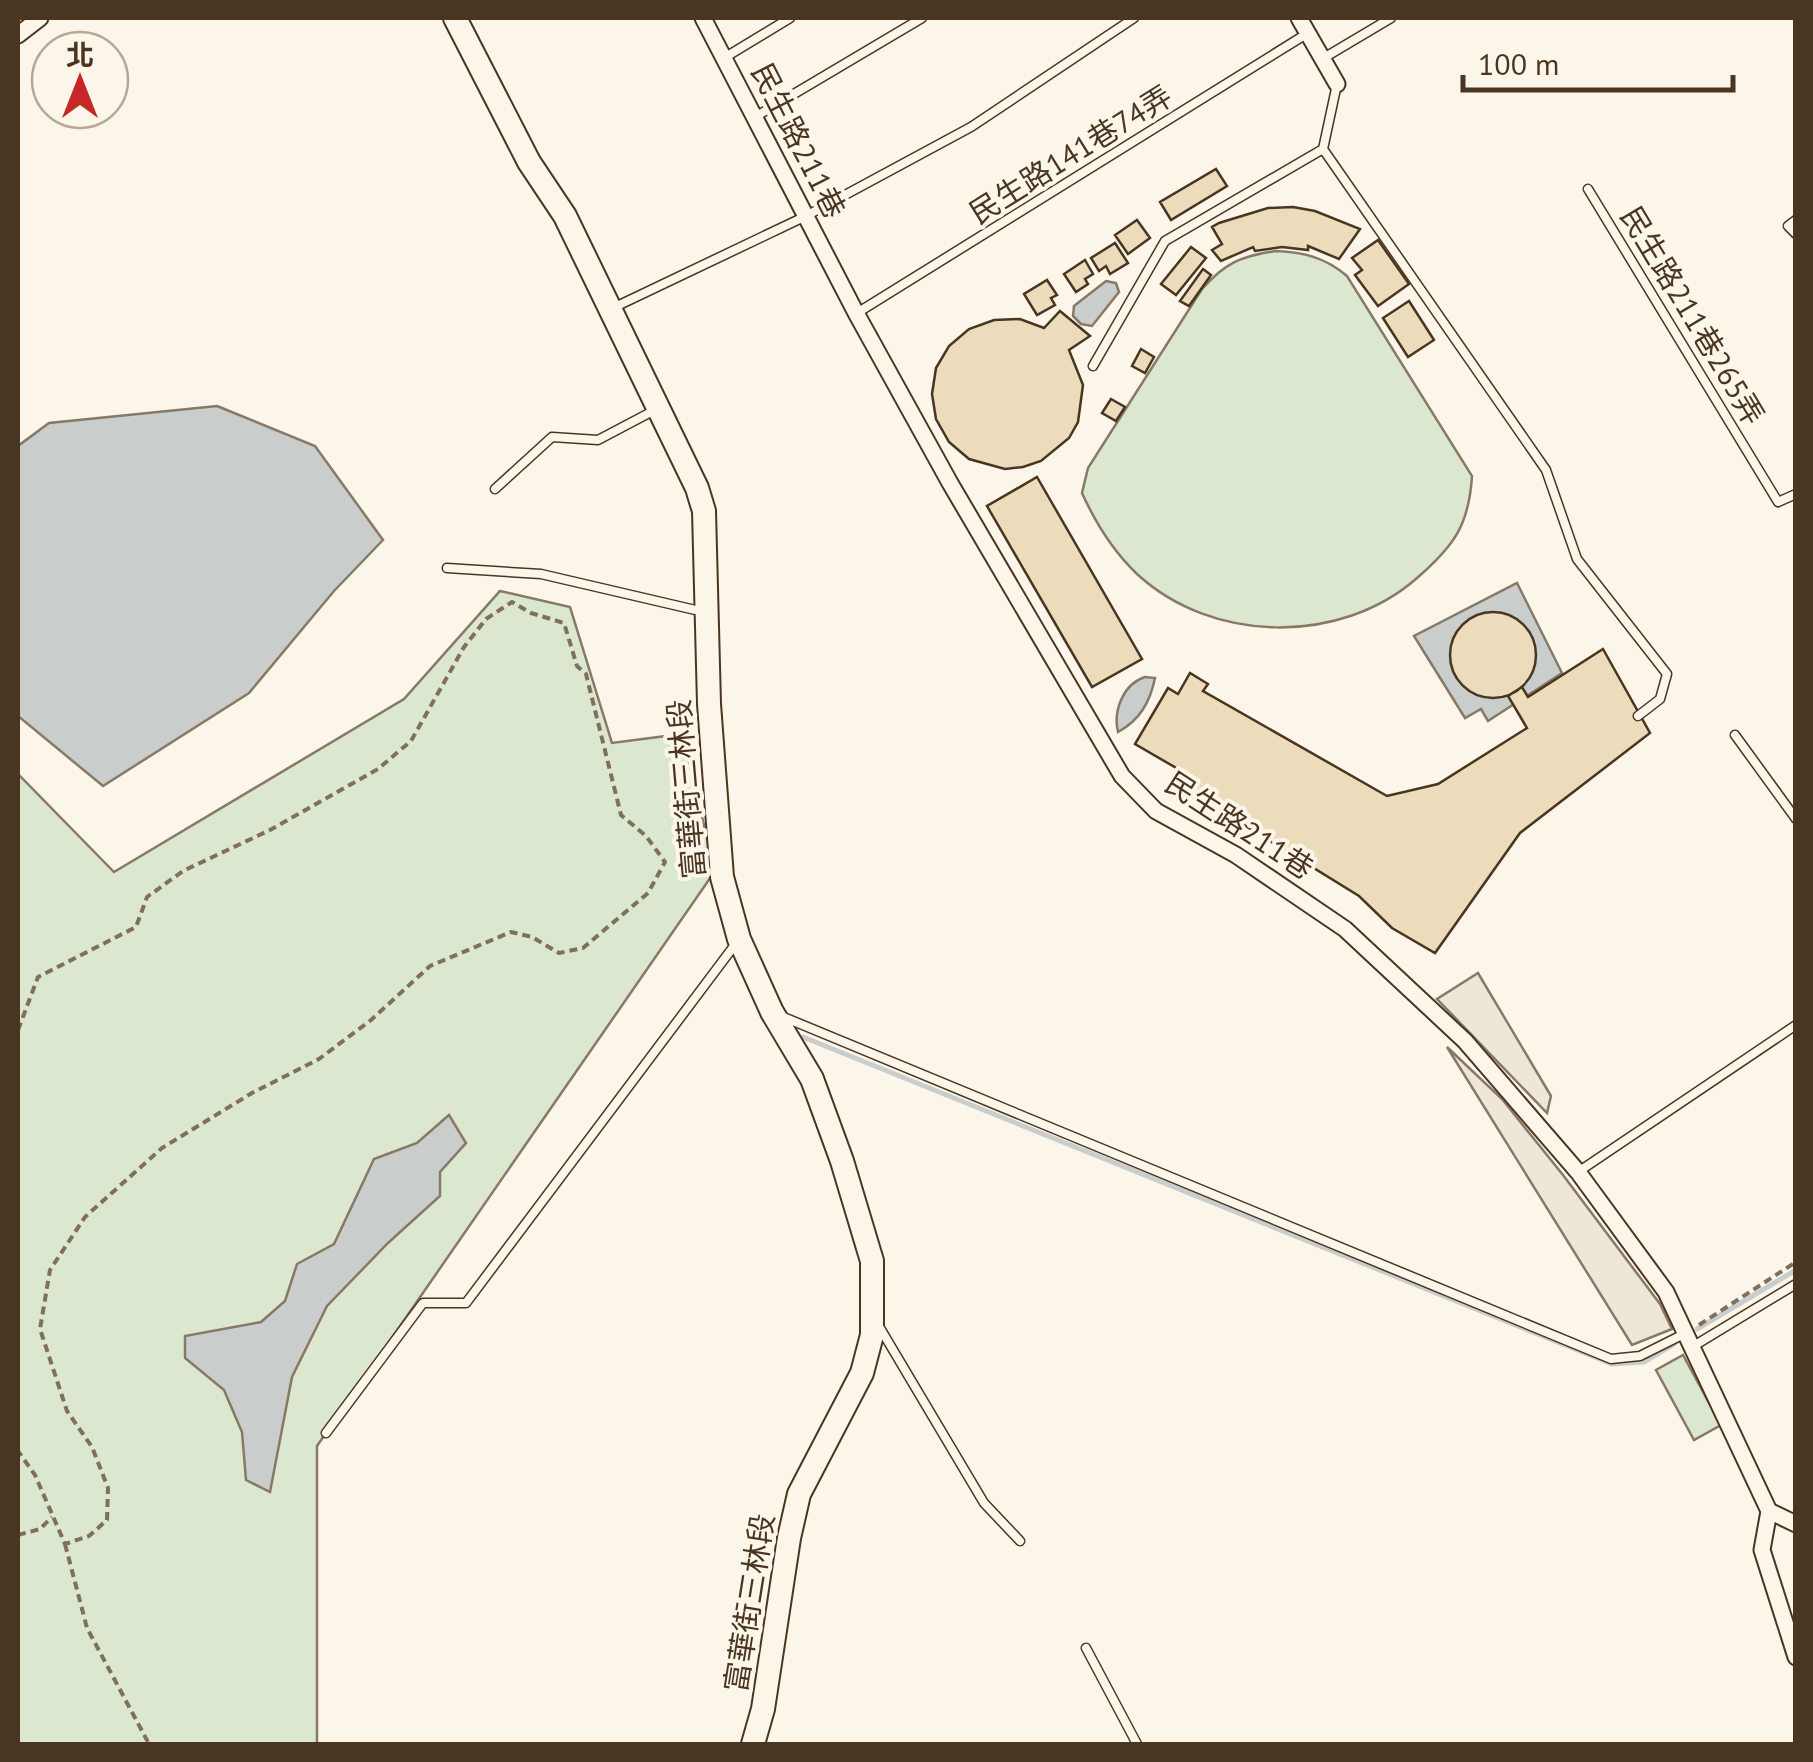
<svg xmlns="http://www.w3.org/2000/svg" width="1813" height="1762" viewBox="0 0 1813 1762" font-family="'PT Sans','Noto Sans TC',sans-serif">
	<rect width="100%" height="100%" fill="#fbf6e9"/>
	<path fill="#dce7d0" stroke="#887966" stroke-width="2.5" d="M1276,251C1304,252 1326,258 1347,276L1472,476C1469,525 1454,546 1417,578C1341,645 1213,644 1137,574C1113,551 1096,524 1082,493L1088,468L1202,289C1225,263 1241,256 1276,251Z
		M500,591L570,607L612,743L682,734L715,871L317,1446V1744H18V774L114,872L404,699Z
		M1683,1355L1721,1425L1694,1440L1656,1370Z"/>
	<path fill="#ede7d9" stroke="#887966" stroke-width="2.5" d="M1478,973L1551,1096L1547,1113L1437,999Z
		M1447,1047L1502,1099L1563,1175L1660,1304L1672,1329L1632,1345Z"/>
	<path fill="#c9cecd" stroke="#887966" stroke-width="2.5" d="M1106,281L1116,283L1119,292L1092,326L1081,324L1073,316L1074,306Z
		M217,406L315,446L383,540L334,591L249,693L103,786L18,716V446L49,423Z
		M1517,583L1562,673L1488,721L1481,709L1465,718L1414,636Z
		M1145,677L1155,678C1150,702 1140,720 1118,732C1113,711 1123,684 1145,677Z
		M449,1115L466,1143L440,1172V1196L388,1243L327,1306L292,1377L270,1492L246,1480L242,1432L224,1390L185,1358V1336L261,1322L285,1301L297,1264L334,1244L374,1159L417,1143Z"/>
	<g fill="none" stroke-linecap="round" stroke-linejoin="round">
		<path stroke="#c9cecd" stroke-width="5" d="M803,1037L1612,1364L1644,1362L1674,1344
			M1697,1329L1796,1270"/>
	</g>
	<path fill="#ecdcbc" stroke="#4a3520" stroke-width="2.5" d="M1216,169L1227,186L1171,220L1160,202Z
		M1293,207L1315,211L1360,229L1339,259L1308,246V250L1282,247L1255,251L1253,247L1221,261L1212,250L1222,244L1212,227L1219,223L1268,208Z
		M1137,220L1150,238L1128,254L1115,235Z
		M1378,240L1409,284L1378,306L1355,275L1362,270L1352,258Z
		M1115,243L1128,263L1110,274L1106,266L1099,271L1091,258Z
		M1191,247L1206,258L1176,295L1161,284Z
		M1085,260L1093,274L1085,279L1088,284L1076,292L1064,274Z
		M1203,269L1211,275L1189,306L1180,301Z
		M1047,280L1057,295L1051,298L1055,305L1037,315L1024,294Z
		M1409,301L1434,340L1408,357L1383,318Z
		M1060,311L1090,336L1069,350L1083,385L1078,422L1069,438L1041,461L1023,467L1005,469L969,459L949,442L936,419L932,394L936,368L949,346L969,329L994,320L1020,319L1044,328Z
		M1141,349L1154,357L1145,373L1132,366Z
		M1111,399L1125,407L1116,421L1102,413Z
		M1037,477L1142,659L1092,687L987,506Z
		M1450 655a43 43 0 1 1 86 0a43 43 0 1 1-86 0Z
		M1603,649L1650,733L1520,833L1435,953L1392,928L1359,896L1171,780L1178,769L1135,744L1168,688L1178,694L1190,673L1208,684L1203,691L1387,796L1438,784L1527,728L1508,696L1522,687L1528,697Z"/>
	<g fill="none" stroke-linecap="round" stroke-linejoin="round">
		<g stroke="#4a3520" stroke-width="11">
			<path id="lane" d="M724,58L790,18
				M1322,59L1391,18
				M755,117L922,18
				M1323,149L1546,470L1577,559L1667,674L1660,699L1638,716
				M1588,189L1778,502L1796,494
				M1796,220L1788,226L1796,234
				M615,307L806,216L971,127L1134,18
				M857,313L1308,33
				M1093,366L1165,241L1323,149L1337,84
				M495,489L552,437L598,440L653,411
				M447,568L541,574L704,612
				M1735,735L1796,819
				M781,1016L1611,1359L1640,1356L1684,1334
				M1578,1172L1796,1025
				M880,1328L984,1503L1020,1541
				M1692,1347L1796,1284
				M326,1433L423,1303H466L737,942
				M1086,1648L1137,1744"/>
		</g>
		<g stroke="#4a3520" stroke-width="19">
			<path id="street" d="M703,18L856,313L950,483L1122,776L1156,811L1236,855L1345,929L1465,1041L1578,1172L1666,1292L1769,1511
				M1299,18L1337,84
				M18,35L40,18
				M1769,1511L1762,1550L1796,1657
				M1769,1511L1796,1524"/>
		</g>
		<g stroke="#4a3520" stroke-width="26">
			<path id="secondary" d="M455,18L529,162L565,216L697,488L704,511L709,704L722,877L739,939L772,1012L812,1079L842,1161L872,1261V1335L862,1373L799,1494L789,1538L763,1709L753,1744"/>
		</g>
		<path stroke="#7f6f5c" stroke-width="4" stroke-dasharray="8 5" stroke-linecap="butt" d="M18,1030L38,977L136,927L147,897L183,871L270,830L378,769L411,741L464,647L486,619L512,602L531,613L564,623L577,666L586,674L621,815L646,836L665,862L648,893L583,948L559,953L532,937L511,932L430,966L371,1020L319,1059L252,1093L162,1148L85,1217L50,1270L40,1329L67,1411L92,1447L108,1488L107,1520L89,1536L65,1544L35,1475L18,1451
			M1699,1325L1796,1262
			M18,1535L40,1529L52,1517
			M65,1544L87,1628L149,1744"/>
		<use href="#lane" stroke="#fbf6e9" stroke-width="8"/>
		<use href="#street" stroke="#fbf6e9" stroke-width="15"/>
		<use href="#secondary" stroke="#fbf6e9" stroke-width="22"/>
	</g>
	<g text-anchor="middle" stroke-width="8" stroke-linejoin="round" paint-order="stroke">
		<g font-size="30" fill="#4a3520" stroke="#fbf6e9">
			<text transform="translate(798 141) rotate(63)" y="10">民生路211巷</text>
			<text transform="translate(1071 155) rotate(-32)" y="10">民生路141巷74弄</text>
			<text transform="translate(1692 316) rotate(59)" y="10">民生路211巷265弄</text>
			<text transform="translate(687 789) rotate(-95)" y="10">富華街三林段</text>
			<text transform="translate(1239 826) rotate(33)" y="10">民生路211巷</text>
			<text transform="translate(750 1603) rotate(-81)" y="10">富華街三林段</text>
		</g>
	</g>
	<rect width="1813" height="1762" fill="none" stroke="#4a3520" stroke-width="40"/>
	<g transform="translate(80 80)"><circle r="48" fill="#fbf6e9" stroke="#b4a999" stroke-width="2.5"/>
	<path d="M0-8L18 38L0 25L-18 38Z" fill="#c62828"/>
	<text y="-15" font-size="28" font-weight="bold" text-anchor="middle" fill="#4a3520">北</text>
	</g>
	<path d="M1463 75v15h270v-15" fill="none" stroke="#4a3520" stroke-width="5"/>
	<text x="1478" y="75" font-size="30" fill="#4a3520" stroke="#fbf6e9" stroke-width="8" paint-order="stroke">100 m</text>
</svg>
